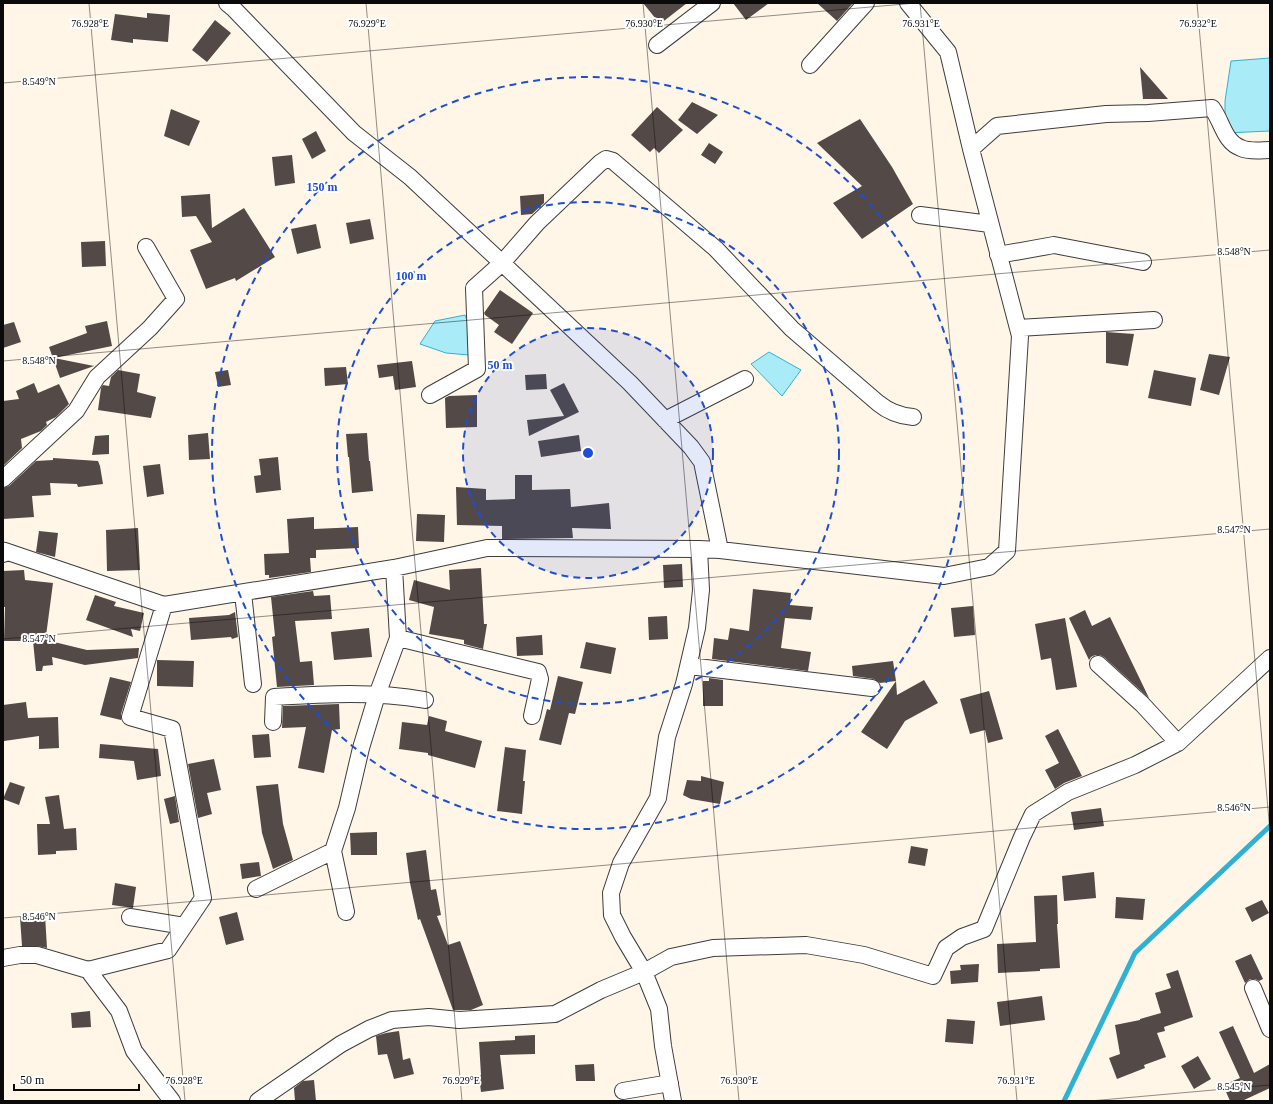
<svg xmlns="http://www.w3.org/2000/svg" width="1273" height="1104" viewBox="0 0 1273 1104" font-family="'Times New Roman',serif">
	<rect width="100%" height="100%" fill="#fff6e8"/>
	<path fill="#aaebf8" stroke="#2fb2d2" d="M1270,58V131L1225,133V101L1231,61Z
		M465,315L481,356L446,353L420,344L435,321Z
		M769,352L801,370L782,396L751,364Z"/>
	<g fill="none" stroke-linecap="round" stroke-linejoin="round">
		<path stroke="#2fb2d2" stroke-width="5" d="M1064,1101L1135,953L1270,826"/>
	</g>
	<path fill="#534946" d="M643,3H687L660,24Z
		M733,3H769L746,20Z
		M817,3H853L837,21Z
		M147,13L170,15L168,42L133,39V43L111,40L115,14L147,18Z
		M215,20L231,33L207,62L192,50Z
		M1140,67L1168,99H1143Z
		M692,102L718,115L697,134L678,120Z
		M657,107L683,130L659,153L654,148L650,152L631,135Z
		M171,109L200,121L189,146L164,136Z
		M860,119L892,167L913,204L862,239L833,203L862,186L817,143Z
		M316,131L326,151L312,159L302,139Z
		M709,143L723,152L715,164L701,155Z
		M292,155L295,183L275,186L272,157Z
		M210,194L212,228L244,208L275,257L236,281L235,278L206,289L190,250L212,242L196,216L182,217L181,196Z
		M544,194V203L532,214L521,215L520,196Z
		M370,219L374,239L350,244L346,223Z
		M316,224L321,248L297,254L291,229Z
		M105,241L106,266L82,267L81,242Z
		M500,290L533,313L512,344L494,332L499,325L485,315L484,313Z
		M107,321L112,346L54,358L94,366L60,378L49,347L87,333L85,326Z
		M14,322L21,342L3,348V325Z
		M1106,332L1134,334L1128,366L1106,363Z
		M1209,354L1230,357L1219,395L1200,390Z
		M412,361L416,387L395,390L393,376L379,378L377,365Z
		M346,367L348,384L325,386L324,368Z
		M118,370L140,374L137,392L156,397L151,418L98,410L101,388L103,385L109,386L111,377Z
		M228,370L231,385L218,387L215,372Z
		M1154,370L1196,378L1191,406L1148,398Z
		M546,374L547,389L526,390L525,375Z
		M34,383L38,393L59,384L69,404L56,417L46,422L47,425L41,431L21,439L22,448L3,466V401L19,399L16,391Z
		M564,383L579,412L529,436L527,420L564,416L550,390Z
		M477,395V427L446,428L445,398L449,396Z
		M208,433L210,459L189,460L188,435Z
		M367,433L369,461H370L373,491L352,493L349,457H348L346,434Z
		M109,435V454L92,455L95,436Z
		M579,435L581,451L541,457L538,441Z
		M278,457L281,490L256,493L254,476L261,475L259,459Z
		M53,458L98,461L100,466L103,484L78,487L77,484L50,483L51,495L32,496L34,517L3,519V488L9,486L36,461L53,460Z
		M160,464L164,494L147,497L143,466Z
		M515,475H532V490L570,489L571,507L609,503L611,529L572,528L573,538L502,539V526L457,525L456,487L486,489V500L515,499Z
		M417,514L445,515L444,542L416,541Z
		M314,517V529L358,527L359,548L316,550V558H310L311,572L269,578V575H265L264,554L289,553L287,519Z
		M138,528L140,570L107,571L106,530Z
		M39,531L58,533L55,557L36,552Z
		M682,564L683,587L664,588L663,565Z
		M481,568L484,624H487L483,649L464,644V640L429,634L434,607L409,600L414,580L450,590L449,570Z
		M24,570L25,580L53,583L46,636H50V641L87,650L139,648L138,658L85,665L52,657L53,665L43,666L42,671H36L33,641H4L5,607H3V571Z
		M753,589L791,593L790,605L813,607L811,620L785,618L781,648L811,652L808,671L712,659L714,638L728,640L730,628L749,631Z
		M313,591L314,596L330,595L332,619L295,621L300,662L312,661L314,685L277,687L272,637L275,636L271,597Z
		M95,595L116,602L114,606L144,613L140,631L131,629L133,637L86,620Z
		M973,606L975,635L954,637L951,608Z
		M1085,610L1092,626L1110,617L1149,698L1104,657L1100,655H1095L1091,657L1089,660L1069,618Z
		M235,612L238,637L232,639L231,637L191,640L189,618L229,615Z
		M667,616L668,639L649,640L648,617Z
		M1065,618L1077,687L1056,690L1051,658L1041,660L1035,624Z
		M369,628L372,657L334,660L331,632Z
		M542,635L543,655L517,656L516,637Z
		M586,642L616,648L611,674L580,668Z
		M157,660L194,661L193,687L157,686Z
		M893,661L896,681L880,683L874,679L853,676L852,666Z
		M558,676L583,682L575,714L569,713L561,745L539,740L547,709L550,710Z
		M110,677L131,682L121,714V720L100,715Z
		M709,678L723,680V706H703V681H709Z
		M924,680L938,703L905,721L887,749L861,732L896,681L897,695Z
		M989,691L1003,739L988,743L985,730L970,734L960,699Z
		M26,702L28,718L58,717L59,748L39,749V736L4,741L3,705Z
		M339,704L340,729L332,730L324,773L298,768L306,727L282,728L283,706Z
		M429,716L447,721L445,731L482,741L475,768L428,755V753L399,749L402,722L427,725Z
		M1058,729L1082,776L1064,783L1055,789L1045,770L1059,763L1045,736Z
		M269,734L271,757L254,758L252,735Z
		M100,744L158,749L161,776L137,780L134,761L99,758Z
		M505,747L526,750L523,781H525L522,814L497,811Z
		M214,759L221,790L207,793L212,814L198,818L188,764Z
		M701,776L724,782L720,804L691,799L683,795L687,780L701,781Z
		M10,782L25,787L19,805L3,799Z
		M278,784L283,824L293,860L273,869L262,833L256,786Z
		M59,795L64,829L76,828L77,850L56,851V854L38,855L37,824H50L45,797Z
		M175,796L179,822L170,824L164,799Z
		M1101,808L1104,826L1074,830L1071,812Z
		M377,832V855H351L350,833Z
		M911,846L928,849L925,866L908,863Z
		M426,850L431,890L436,889L441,915L437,916L448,945L460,941L483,1005L471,1010H453L420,919L418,920L410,883L406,853Z
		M259,862L261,876L242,879L240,864Z
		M1094,872L1096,898L1064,901L1062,876Z
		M115,883L136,887L133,908L112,905Z
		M1057,895L1058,924H1057L1060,968L1040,969V971L998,973L997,944L1036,942L1034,896Z
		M1116,897L1145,899L1143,920L1115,918Z
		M1262,900L1269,913L1252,922L1245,908Z
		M237,912L244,940L226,945L219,917Z
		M45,915L47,948L37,946H22L20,917Z
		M1251,954L1263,979L1259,981L1255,979H1250L1245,983L1235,961Z
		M979,964L978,982L951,984L950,971L961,970L960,965Z
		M1178,970L1193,1017L1164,1027L1165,1031L1157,1033L1166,1057L1144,1065L1145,1068L1117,1079L1109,1058L1120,1054L1115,1025L1140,1020V1019L1161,1013L1155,993L1171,988L1166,974Z
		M1042,996L1045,1020L1000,1026L997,1002Z
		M90,1011L91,1027L72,1028L71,1013Z
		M947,1019L975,1021L973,1044L945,1042Z
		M1233,1026L1254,1073L1270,1064V1088L1242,1101H1230L1223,1085L1240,1078L1219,1032Z
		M399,1031L403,1060L410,1058L414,1074L394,1079L387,1054L378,1055L376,1036L386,1033Z
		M535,1035V1054L500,1055L504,1089L481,1092L479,1076L481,1075L479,1042L515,1040V1036Z
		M1198,1056L1211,1079L1194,1089L1181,1066Z
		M594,1064L595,1081H576L575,1065Z
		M314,1080L316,1101H295L294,1088L303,1081Z"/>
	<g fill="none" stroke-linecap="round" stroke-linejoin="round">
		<g stroke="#3d3d3d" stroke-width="18">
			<path id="minor" d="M227,3L233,8L354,133L410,177L502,263L630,383L691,447L702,462L720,550
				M657,45L712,3
				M810,65L866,3
				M971,149L997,126L1106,114L1148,113L1212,108C1222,121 1224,142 1241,148C1249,152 1262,150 1270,150
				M920,215L990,224
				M998,255L1054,245L1143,262
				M1018,328L1154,320
				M430,395L477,369L474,288L502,263L537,223L600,163L606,159L613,161L716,249L792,329L878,403C889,412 899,416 913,417
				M665,420L745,379
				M3,479L76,411L97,377L150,328L176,299L146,247
				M3,554L5,551L164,605L394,568L487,548L699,549L720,550L944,576L989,567L1007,551L1020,336L971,149L948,52L908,3
				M243,593L253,684
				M398,638L538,672L540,679L532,716
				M1098,664L1142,704L1178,743
				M689,666L872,688
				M273,722L274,697C324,694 375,691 425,700
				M256,889L333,851
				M346,912L333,851L347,808L361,748L377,695L398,638L394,568
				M130,917L184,926
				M3,958L20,955H37L88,970L119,1011L134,1051L172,1101
				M88,970L168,950L203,898L172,729L130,717L164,605
				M1253,988L1270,1029
				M623,1091L670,1083
				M258,1101L341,1044L369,1029L392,1020L429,1017L459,1020L555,1014L601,990L644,972L671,957L713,948L806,945L864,955L933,976L946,948L962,937L984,929L1022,837L1033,814L1068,792L1135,765L1178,743L1270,658
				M673,1101L663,1046L659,1009L644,972L623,937L612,915L611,893L621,863L658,798L667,737L684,684L697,628L701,590L699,549"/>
		</g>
		<use href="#minor" stroke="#fff" stroke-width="16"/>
	</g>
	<path fill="none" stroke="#0a0a0a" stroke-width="1" stroke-opacity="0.45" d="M89,3L185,1101M366,3L462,1101M643,3L739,1101M920,3L1017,1101M1197,3L1270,832M3,83L916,3M3,361L1270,250M3,639L1270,529M3,918L1270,807M1090,1101L1270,1085"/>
	<circle cx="588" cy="453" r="125" fill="#1d4ed8" fill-opacity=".12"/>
	<g fill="none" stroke="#1d4ed8" stroke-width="2" stroke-dasharray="7 5">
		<circle cx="588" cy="453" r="125"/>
		<circle cx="588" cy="453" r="251"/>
		<circle cx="588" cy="453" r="376"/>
	</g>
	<g font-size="10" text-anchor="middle" fill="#0a0a0a" stroke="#fff" stroke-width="4" stroke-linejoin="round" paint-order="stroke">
		<text x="90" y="27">76.928°E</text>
		<text x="367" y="27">76.929°E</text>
		<text x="644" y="27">76.930°E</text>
		<text x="921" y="27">76.931°E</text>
		<text x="1198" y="27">76.932°E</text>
		<text x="39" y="85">8.549°N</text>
		<text x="1234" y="255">8.548°N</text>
		<text x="39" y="364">8.548°N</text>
		<text x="1234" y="533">8.547°N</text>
		<text x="39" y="642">8.547°N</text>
		<text x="1234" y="811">8.546°N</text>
		<text x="39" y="920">8.546°N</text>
		<text x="184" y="1084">76.928°E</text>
		<text x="461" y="1084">76.929°E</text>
		<text x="739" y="1084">76.930°E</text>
		<text x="1016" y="1084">76.931°E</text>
		<text x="1234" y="1090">8.545°N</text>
	</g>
	<circle cx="588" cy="453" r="6" fill="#1d4ed8" stroke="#fff" stroke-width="2"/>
	<g font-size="12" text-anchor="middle" font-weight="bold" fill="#1d4ed8" stroke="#fff" stroke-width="4" stroke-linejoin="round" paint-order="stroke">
		<text x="322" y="191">150 m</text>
		<text x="411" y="280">100 m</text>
		<text x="500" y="369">50 m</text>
	</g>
	<rect width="1273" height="1104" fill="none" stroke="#0a0a0a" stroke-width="8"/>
	<path d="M14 1084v6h125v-6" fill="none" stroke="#0a0a0a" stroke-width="2"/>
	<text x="20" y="1084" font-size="12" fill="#0a0a0a" stroke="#ffffff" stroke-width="3" paint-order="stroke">50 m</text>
</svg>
